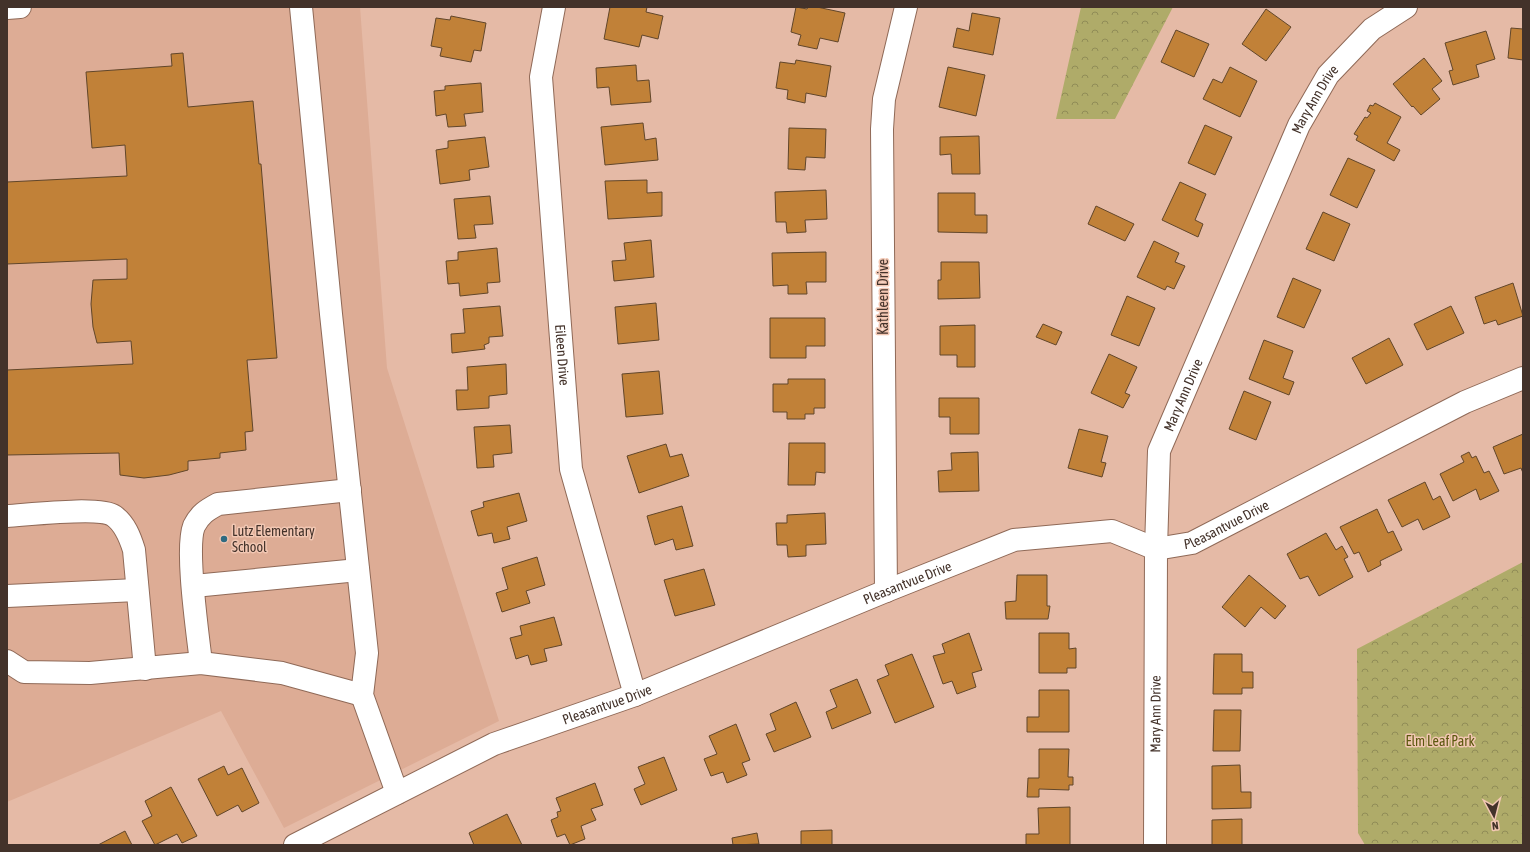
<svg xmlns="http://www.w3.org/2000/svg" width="1530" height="852" viewBox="0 0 1530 852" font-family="'Asap Condensed',sans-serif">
	<defs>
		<pattern id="forest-crowns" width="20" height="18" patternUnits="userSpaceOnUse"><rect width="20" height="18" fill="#afab69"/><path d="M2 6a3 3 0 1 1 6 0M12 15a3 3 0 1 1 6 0" fill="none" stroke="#908c57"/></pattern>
	</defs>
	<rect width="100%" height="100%" fill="#e5baa6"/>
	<path fill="#ddac95" d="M7,7H360L387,368L499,721L284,828L221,711L7,802Z"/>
	<path fill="url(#forest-crowns)" d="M1081,7H1173L1115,119H1056Z
		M1523,562V845H1365L1358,833L1357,649Z"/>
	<path fill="#c18138" stroke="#61462a" d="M610,7H647L646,12L663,16L658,39L642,35L639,47L604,39Z
		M796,7L807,9L808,7H817L845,13L838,42L820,38L817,49L798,45L801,35L791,32Z
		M1266,9L1291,27L1266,61L1242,44Z
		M972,13L1000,18L993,55L953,47L957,28L969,31Z
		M451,16L486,23L481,51L474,50L471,62L440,56L442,48L431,46L436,18L450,20Z
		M1511,28L1523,29V60L1508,58Z
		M1176,30L1209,44L1194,77L1161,62Z
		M1486,31L1495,59L1476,65L1479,77L1453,85L1449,71L1453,70L1445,43Z
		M183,53L188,107L253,101L259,164H261L277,358L247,360L253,431L245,432L246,450L220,453V458L188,461V470L169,475L144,478L120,475L119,453L7,455V370L133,364L131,341L97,343L93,327L91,304L93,280L127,279V259L7,264V182L127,176L125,145L92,148L86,72L172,66L171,54Z
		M1424,58L1442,81L1432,89L1440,99L1421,115L1413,106L1412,107L1393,84Z
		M796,60L831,66L826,97L806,93L805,103L787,99L788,90L776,88L780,62L795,64Z
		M636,65L637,81L649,80L651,102L611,105L609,87L597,88L596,68Z
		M948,67L985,75L976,116L939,107Z
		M1230,67L1257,81L1240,117L1203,99L1213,79L1222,83Z
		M481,83L483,112L464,114L466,126L448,127L446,114L436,116L434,91L445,90V86Z
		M1375,103L1401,117L1387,143L1400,150L1394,161L1356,140L1358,136L1354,134L1365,117L1367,118L1371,113L1367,111L1370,105L1373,106Z
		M643,123L645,140L656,138L658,160L605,165L601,127Z
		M1205,125L1232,137L1215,175L1188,163Z
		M789,128L826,129L825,158L806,157L805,170L788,169Z
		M979,136L980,174H952L951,154L940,155V137Z
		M485,137L489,167L469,170L470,180L440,184L436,150L448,148V141Z
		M1348,158L1375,170L1357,208L1330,195Z
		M647,180V193L662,192V216L608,219L605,181Z
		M1180,182L1206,194L1195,220L1203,224L1198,237L1162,220Z
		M826,190L827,219L805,220L806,232L787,233L786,222H776L775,192Z
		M938,193H975V215H987V233L938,232Z
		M490,196L493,224L474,225L476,238L458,239L454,199Z
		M1096,206L1134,224L1125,241L1088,224Z
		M1323,212L1350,224L1334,261L1306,249Z
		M651,240L654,277L614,281L612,261L626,260L624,243Z
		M1154,241L1179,253L1175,262L1185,266L1174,289L1167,286L1165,290L1137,277Z
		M497,248L500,282L487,283L488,293L460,296L459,283L448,284L446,261L458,260V252Z
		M826,252V282H806L807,294H788V285L773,286L772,253Z
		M941,262H979L980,298L938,299V280H941Z
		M1293,278L1321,290L1304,328L1277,317Z
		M1513,283L1523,316L1498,325L1496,320L1484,324L1475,297Z
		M1127,296L1155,308L1139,346L1111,335Z
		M656,303L659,340L618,344L615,307Z
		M500,306L503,336L489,337V343L484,345L485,349L452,353L451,334L465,333L463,309Z
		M1451,306L1464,333L1427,350L1414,324Z
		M770,318H825V346H806V358H770Z
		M1043,324L1062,332L1056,345L1036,337Z
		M975,325V367H957V355H940V326Z
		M1389,338L1403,365L1366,384L1352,358Z
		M1264,340L1293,351L1283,378L1294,382L1289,395L1249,379Z
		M1109,354L1137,367L1125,393L1130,395L1123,408L1091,393Z
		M506,364L507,394L489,396V408L457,410L456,390H468L467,367Z
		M659,371L663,414L626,417L622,374Z
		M788,379H825V408H814V414H805V419H787V412H773V384H788Z
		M1244,391L1271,402L1256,440L1229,429Z
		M939,398H979V434H950V417H939Z
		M510,425L512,453L493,455L494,467L477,468L474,427Z
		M1079,429L1108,436L1101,462L1106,463L1102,477L1068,468Z
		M1523,434V473L1521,468L1504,474L1493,447Z
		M789,443H825V473L816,472L815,485H788Z
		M666,444L670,457L682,454L689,476L639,493L627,456Z
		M978,452L979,491L939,492L938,471L952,470L951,453Z
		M1469,452L1472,458L1476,456L1484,473L1489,471L1499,491L1480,500L1476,489L1453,501L1440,474L1464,462L1461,456Z
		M1425,482L1433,500L1440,496L1450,517L1423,530L1418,519L1402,527L1388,500Z
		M519,493L527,521L507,527L510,539L494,543L492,533L478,536L471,511L484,507L483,502Z
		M682,506L693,546L676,550L673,539L655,545L647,516Z
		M1377,509L1388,533L1393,531L1402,550L1380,561L1381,565L1368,572L1359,552L1354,554L1340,527Z
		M825,513L826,544L806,545V556L788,557L787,545H777L776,523H787V515Z
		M1326,533L1336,550L1342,546L1348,557L1344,559L1353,577L1319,596L1308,576L1300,579L1287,554Z
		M537,557L545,585L526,591L530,603L502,612L496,593L508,589L502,568Z
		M704,569L715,605L675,616L664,580Z
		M1017,575H1047V606H1050L1048,619H1006L1005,602L1016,601Z
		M1249,575L1286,606L1275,619L1261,607L1245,627L1222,607Z
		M554,617L562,645L544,649L547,661L531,665L528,655L516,659L510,638L522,635L520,626Z
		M969,633L982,670L972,673L976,687L957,694L952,681L943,684L933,656L945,653L942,644Z
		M1039,633H1069V649L1076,648V668H1067V673H1039Z
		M912,654L934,707L895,723L877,680L889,675L885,665Z
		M1214,654H1242V672H1253V688H1242V694H1213Z
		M857,679L871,713L832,729L826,712L837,707L830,690Z
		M1039,690H1069V732H1027V717H1039Z
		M796,702L811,737L774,752L766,734L776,730L770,714Z
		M1214,710H1241L1240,751H1213Z
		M736,724L750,760L742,763L747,775L727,783L723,772L711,776L704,759L717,754L709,736Z
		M1039,749H1069L1068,777H1073V785H1069V790L1039,789V797H1027L1028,778H1039Z
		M664,757L677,790L641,805L634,789L645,784L638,767Z
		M1240,765L1241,792H1251V808L1212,809V766Z
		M224,766L228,775L242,768L259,803L242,812L238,805L217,816L198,779Z
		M595,783L603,805L591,809L596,820L581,826L585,839L570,845L565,834L557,837L551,820L558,817L557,812L561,811L556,798Z
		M171,787L197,836L182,843L177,834L155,845L142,821L152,816L145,801Z
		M1070,807V845H1026V834H1039L1038,808Z
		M507,814L522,845H474L469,833Z
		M1242,819V845H1212V820Z
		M832,830V845H801V831Z
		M125,831L132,845H98Z
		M757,833L759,844L733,845L732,838Z"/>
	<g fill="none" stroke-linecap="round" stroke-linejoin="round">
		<g stroke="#8f6957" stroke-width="24">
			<g id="minor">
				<path d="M301,7L331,314L367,653L362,695L397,793"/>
				<path id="s1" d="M554,7L541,77L571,469L635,695"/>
				<path d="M7,8L20,7"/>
				<path d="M7,516C27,515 100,506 114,516C125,524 130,537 134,550L145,669"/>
				<path d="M194,586L358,570"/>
				<path d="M886,591L882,129L884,99L906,7"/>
				<path d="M7,596L137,590"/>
				<path d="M7,661L24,672L90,673L201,663L282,673L362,695"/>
				<path d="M201,663C198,635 185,549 194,526C200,514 207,510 218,504L350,490"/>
				<path id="s2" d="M295,845L494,744L635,695L886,591L1014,540L1112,531L1156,549L1192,543L1465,402L1523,378"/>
				<path id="s3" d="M1155,845L1156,549L1159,451L1299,125L1328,75L1372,29L1406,7"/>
			</g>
		</g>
		<use href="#minor" stroke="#fff" stroke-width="22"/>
	</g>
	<circle fill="#2e6a81" stroke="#f2c7b3" stroke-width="1.5" cx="224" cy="539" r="4"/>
	<g text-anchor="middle" stroke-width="3" stroke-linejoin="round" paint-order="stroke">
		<g font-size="14" fill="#43322a" stroke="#f2c7b3">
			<text dy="5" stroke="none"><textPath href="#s3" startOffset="779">Mary Ann Drive</textPath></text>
			<text transform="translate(883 297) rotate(-90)" y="5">Kathleen Drive</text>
			<text dy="5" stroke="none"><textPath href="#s1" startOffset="350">Eileen Drive</textPath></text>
			<text dy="5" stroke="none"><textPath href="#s3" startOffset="455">Mary Ann Drive</textPath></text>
			<text dy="5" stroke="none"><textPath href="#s2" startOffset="1003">Pleasantvue Drive</textPath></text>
			<text dy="5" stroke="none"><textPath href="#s2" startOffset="667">Pleasantvue Drive</textPath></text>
			<text dy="5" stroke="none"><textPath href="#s2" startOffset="343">Pleasantvue Drive</textPath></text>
			<text dy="5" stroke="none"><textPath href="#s3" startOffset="131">Mary Ann Drive</textPath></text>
		</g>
		<g font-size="14" fill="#43322a" stroke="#f2c7b3" text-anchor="start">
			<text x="232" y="536">Lutz Elementary<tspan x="232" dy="16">School</tspan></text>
		</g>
		<g font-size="14" fill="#5c580f" stroke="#f2c7b3">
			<text x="1440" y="746">Elm Leaf Park</text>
		</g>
	</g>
	<rect width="1530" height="852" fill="none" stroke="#43322a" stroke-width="16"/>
	<g transform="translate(1494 816) rotate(173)" stroke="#f2c7b3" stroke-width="3" paint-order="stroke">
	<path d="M0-3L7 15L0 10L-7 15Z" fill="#43322a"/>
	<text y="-6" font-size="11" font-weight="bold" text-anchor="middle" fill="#43322a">N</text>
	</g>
</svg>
